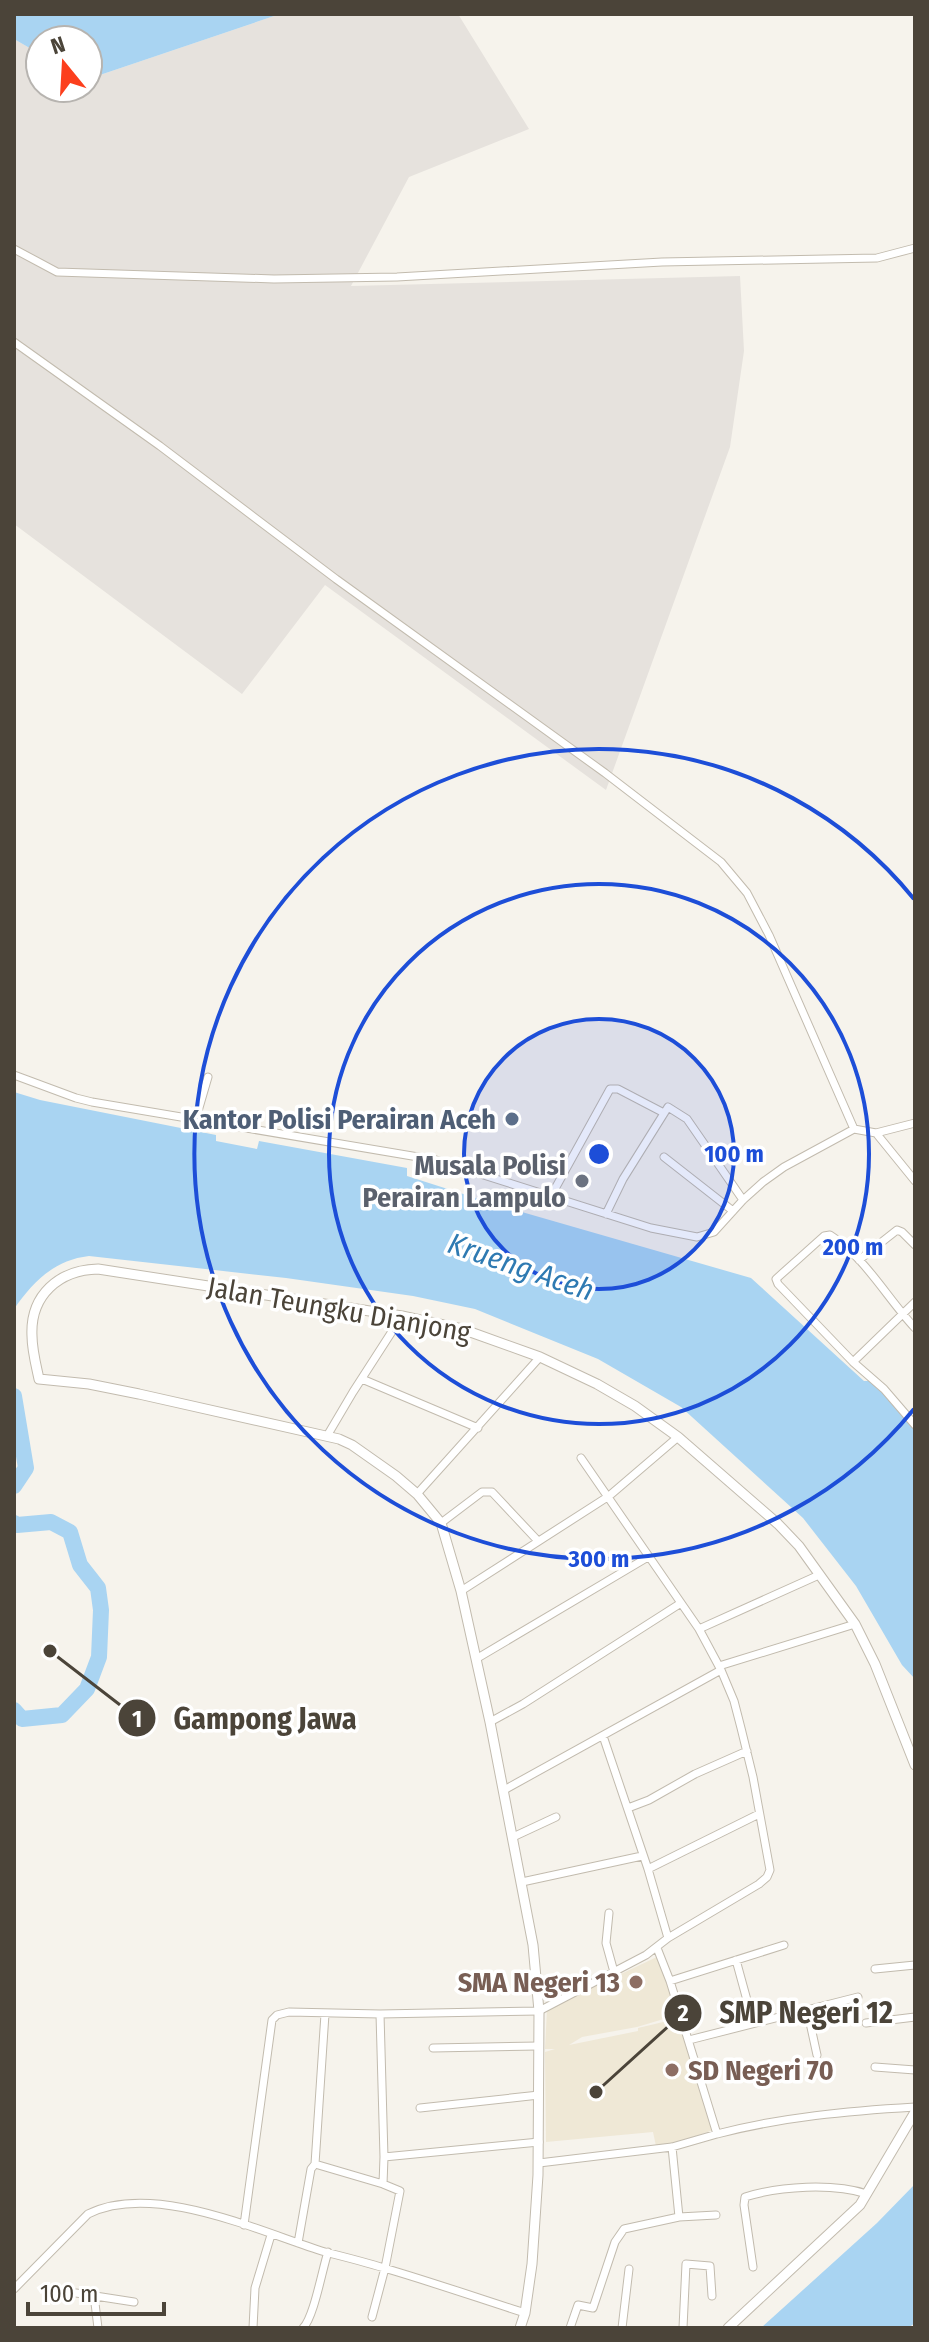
<svg xmlns="http://www.w3.org/2000/svg" width="929" height="2342" viewBox="0 0 929 2342" font-family="'Fira Sans Condensed',sans-serif">
	<rect width="100%" height="100%" fill="#f6f3ec"/>
	<path fill="#e6e2dd" d="M280,14H458L529,129L409,177L351,286L740,276L744,351L730,447L606,790L325,585L242,694L14,524V39L40,54V88H88V75L94,77Z"/>
	<path fill="#efe8d6" d="M661,1955L677,2015L637,2027L582,2037L569,2045L638,2031V2028L684,2017L716,2129L676,2143L656,2146L653,2132L546,2142L545,2052L555,2049H545L547,2009Z"/>
	<path fill="#a9d4f2" d="M14,14H280L94,77L88,75V40H40V54L14,39Z
		M14,1092L40,1100L216,1135V1141L257,1149L259,1141L407,1168V1176L501,1206L751,1278L864,1381H873L915,1429V1679L902,1665L856,1586L803,1518L681,1407L598,1359L475,1309L413,1296L286,1278L89,1256C54,1260 33,1282 14,1309Z
		M915,2184V2323L908,2328H761L877,2223Z"/>
	<g fill="none" stroke-linecap="round" stroke-linejoin="round">
		<path stroke="#a9d4f2" stroke-width="16" d="M14,1396L26,1468L14,1486
			M14,1523L17,1525L51,1522L70,1532L80,1565L98,1588L101,1610L99,1657L87,1689L62,1715L22,1719L14,1710"/>
		<g stroke="#c2bbae" stroke-width="9">
			<path id="minor" d="M14,249L57,272L274,279L397,277L662,262L877,258L915,248
				M14,342L160,446L336,579L605,773L721,862L747,893L769,935L854,1129
				M14,1075L76,1098L92,1102L436,1160L651,1228L697,1237L714,1232L743,1200L763,1182L784,1167L854,1129L876,1133
				M196,1118L208,1077
				M915,1123L876,1133L915,1181
				M664,1157L733,1211
				M551,1196L610,1089H618L664,1113
				M606,1214L623,1179L668,1107L687,1119L743,1200
				M859,1260L897,1230L902,1232L915,1245
				M915,1302L853,1362L778,1284L776,1279L824,1236L830,1235C865,1257 887,1298 915,1328
				M853,1362L884,1389L915,1425
				M362,1379L478,1428
				M327,1436L353,1392L402,1316
				M417,1494L540,1357
				M441,1523L482,1492H492L538,1541
				M461,1591L609,1496L678,1437
				M699,1629L819,1575
				M476,1659L648,1557
				M719,1666L855,1624
				M490,1722L523,1704L681,1603
				M603,1736L648,1869L668,1938
				M504,1790L721,1670
				M628,1808L649,1800L695,1774L747,1751
				M513,1837L556,1817
				M648,1869L759,1814
				M522,1882L642,1856
				M609,1913L606,1943L614,1972
				M657,1948L670,1981L717,2134C782,2117 848,2111 915,2107
				M736,1960L753,2022
				M875,1969L915,1965
				M670,1981L784,1945
				M807,2009L817,2055
				M380,2014L384,2157L383,2184
				M866,2023L915,2017
				M689,2040L858,1997
				M433,2048L538,2046
				M875,2067L915,2070
				M420,2108L539,2095
				M672,2147L679,2217
				M384,2157L539,2142
				M539,2163L672,2147L717,2134
				M315,2164L383,2184L400,2191L385,2268L372,2317
				M244,2225L272,2020L277,2015L289,2012L380,2014L539,2011L646,1955L668,1938L759,1884L767,1877L770,1870L753,1777L741,1728L734,1701L721,1670L699,1629L581,1458
				M298,2243L311,2169L315,2164L325,2014
				M753,2267L744,2205L745,2197C780,2186 833,2183 867,2194
				M14,2289L88,2214C154,2181 260,2232 325,2252C345,2257 365,2262 384,2268C432,2282 478,2298 525,2313
				M76,2293L134,2302
				M94,2295L98,2328
				M253,2328L255,2288L271,2235
				M303,2328C314,2317 322,2270 328,2252
				M570,2328L578,2305L593,2308L615,2242L624,2229L679,2217L716,2215
				M622,2328L629,2269
				M683,2328L686,2264L710,2266L712,2296"/>
		</g>
		<g stroke="#c2bbae" stroke-width="11">
			<path id="tertiary" d="M520,2328L525,2313L532,2264L538,2175L539,2011L533,1945L490,1722L461,1591L441,1523L417,1494L396,1476L352,1445L339,1439L139,1394L89,1384L39,1379C36,1365 32,1350 32,1336C30,1295 59,1270 98,1269L402,1316L462,1329L540,1357L597,1384L635,1406L678,1437L778,1524L799,1546L855,1624L875,1664L915,1765
				M728,2328L860,2205L915,2112"/>
		</g>
		<use href="#minor" stroke="#fff" stroke-width="7"/>
		<use href="#tertiary" stroke="#fff" stroke-width="9"/>
	</g>
	<circle cx="599" cy="1154" r="135" fill="#1d4ed8" fill-opacity=".12"/>
	<g fill="none" stroke="#1d4ed8" stroke-width="4">
		<circle cx="599" cy="1154" r="135"/>
		<circle cx="599" cy="1154" r="270"/>
		<path d="M914 1409A405 405 0 1 1 914 899"/>
	</g>
	<circle fill="#5c6f8a" stroke="#fff" stroke-width="3" cx="512" cy="1119" r="8"/>
	<circle fill="#6b7280" stroke="#fff" stroke-width="3" cx="582" cy="1181" r="8"/>
	<g fill="#8d6e63" stroke="#fff" stroke-width="3">
		<circle cx="636" cy="1982" r="8"/>
		<circle cx="672" cy="2070" r="8"/>
	</g>
	<g text-anchor="middle" stroke-width="7" stroke-linejoin="round" paint-order="stroke">
		<g font-size="28" font-weight="bold" fill="#4e5e75" stroke="#fff" text-anchor="end">
			<text x="496" y="1129">Kantor Polisi Perairan Aceh</text>
		</g>
		<g font-size="28" font-weight="bold" fill="#5b616d" stroke="#fff" text-anchor="end">
			<text x="566" y="1175">Musala Polisi<tspan x="566" dy="32">Perairan Lampulo</tspan></text>
		</g>
		<g font-size="28" fill="#4b4439" stroke="#fff">
			<text transform="translate(339 1309) rotate(10)" y="10">Jalan Teungku Dianjong</text>
		</g>
		<g font-size="28" font-weight="bold" fill="#785e54" stroke="#fff" text-anchor="end">
			<text x="620" y="1992">SMA Negeri 13</text>
			<text x="688" y="2080" text-anchor="start">SD Negeri 70</text>
		</g>
		<g font-size="30" font-style="italic" fill="#2e7ab2" stroke="#fff">
			<text transform="translate(521 1267) rotate(19)" y="10">Krueng Aceh</text>
		</g>
	</g>
	<circle cx="599" cy="1154" r="12" fill="#1d4ed8" stroke="#fff" stroke-width="4"/>
	<g font-size="24" text-anchor="middle" font-weight="bold" fill="#1d4ed8" stroke="#fff" stroke-width="7" stroke-linejoin="round" paint-order="stroke">
		<text x="734" y="1162">100 m</text>
		<text x="853" y="1255">200 m</text>
		<text x="599" y="1567">300 m</text>
	</g>
	<path fill="none" stroke="#4b4439" stroke-width="3" d="M50 1651L137 1718M596 2092L683 2013"/>
	<g fill="#4b4439" stroke="#fff" stroke-width="3">
		<circle cx="50" cy="1651" r="8"/>
		<circle cx="596" cy="2092" r="8"/>
		<circle cx="137" cy="1718" r="20"/>
		<circle cx="683" cy="2013" r="20"/>
	</g>
	<g font-size="24" text-anchor="middle" font-weight="bold" fill="#fff">
		<text x="137" y="1727">1</text>
		<text x="683" y="2021">2</text>
	</g>
	<g font-size="30" text-anchor="middle" font-weight="bold" fill="#4b4439" stroke="#fff" stroke-width="7" stroke-linejoin="round" paint-order="stroke">
		<text x="265" y="1729">Gampong Jawa</text>
		<text x="806" y="2023">SMP Negeri 12</text>
	</g>
	<rect width="929" height="2342" fill="none" stroke="#4b4439" stroke-width="32"/>
	<g transform="translate(64 64) rotate(342)"><circle r="38" fill="#ffffff" stroke="#b7b4b0" stroke-width="2"/>
	<path d="M0-6L14 30L0 20L-14 30Z" fill="#fc3f1d"/>
	<text y="-12" font-size="22" font-weight="bold" text-anchor="middle" fill="#4b4439">N</text>
	</g>
	<path d="M28 2302v12h136v-12" fill="none" stroke="#4b4439" stroke-width="4"/>
	<text x="40" y="2302" font-size="24" fill="#4b4439" stroke="#ffffff" stroke-width="6" paint-order="stroke">100 m</text>
</svg>
